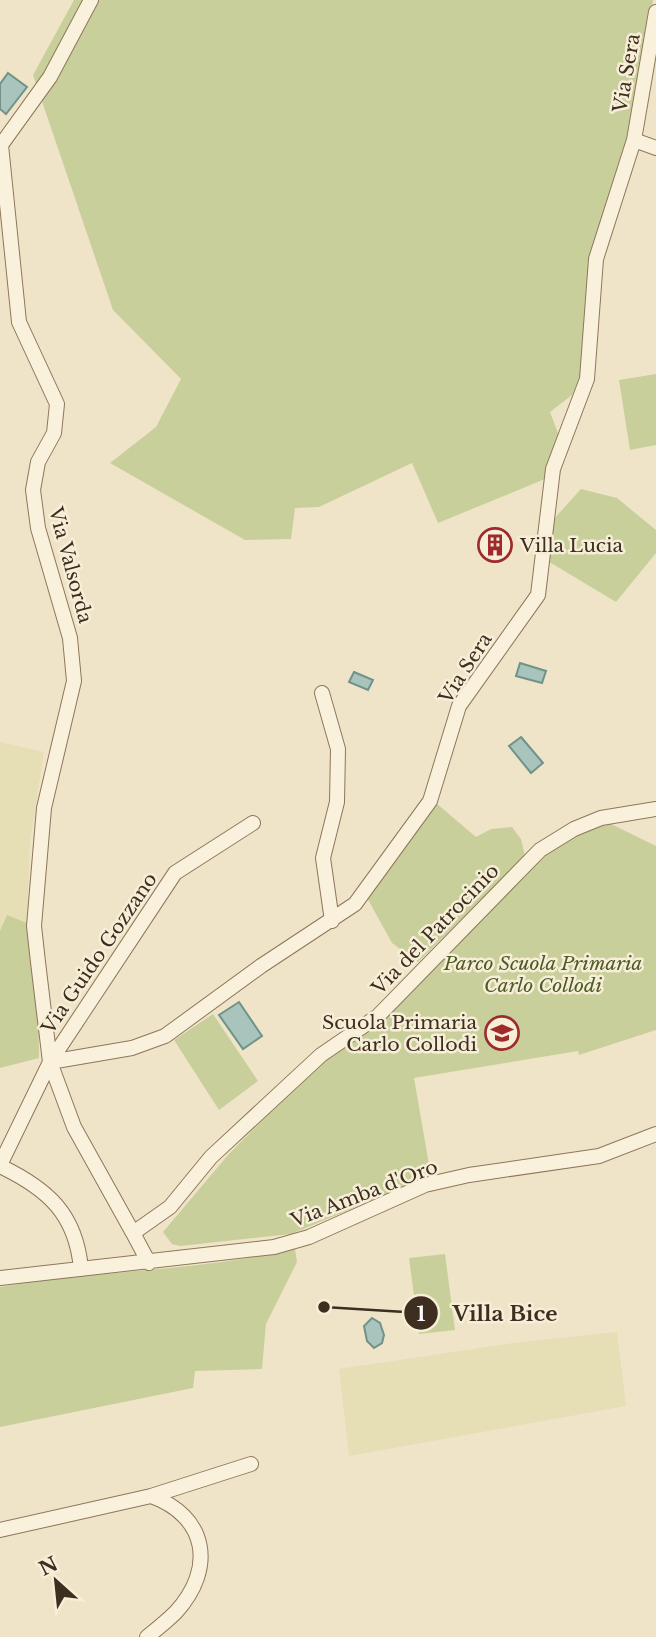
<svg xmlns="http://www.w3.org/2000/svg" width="656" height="1637" viewBox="0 0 656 1637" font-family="'Libre Baskerville',serif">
	<rect width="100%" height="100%" fill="#f0e4c8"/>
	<path fill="#e6deb5" d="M0,742L44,752L30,842L27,923L7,915L0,931Z
		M617,1332L626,1406L349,1456L339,1369L513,1343Z"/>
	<path fill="#c9cf9b" d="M74,0H653L629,139L593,258L580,377L572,395L550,412L561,441L545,479L438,523L412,463L319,507L295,508L291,539L245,540L110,463L156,427L181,379L113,310L33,75Z
		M656,374V445L630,450L619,380Z
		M581,489L617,498L656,530V553L616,602L546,560L552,521Z
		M436,803L476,837L491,829L512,827L521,839L525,856L418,962L392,943L366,896Z
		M605,821L656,846V1030L579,1055L578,1051L414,1078L431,1176L291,1234L180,1246L172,1244L163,1232L228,1155L319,1063L551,848Z
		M7,915L27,923L38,997L39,1058L0,1068V931Z
		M213,1014L258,1081L219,1110L174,1040Z
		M295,1249L297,1262L266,1324L262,1369L195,1371L193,1388L0,1427V1287C98,1270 198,1271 295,1249Z
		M445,1254L455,1330L419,1334L409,1258Z"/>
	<path fill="#a9c4bc" stroke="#6f938a" stroke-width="2" d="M8,73L27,87L6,114L0,109V84Z
		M520,663L546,671L542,683L516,676Z
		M354,672L373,680L368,690L349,682Z
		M521,737L543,763L531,773L509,746Z
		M239,1002L262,1036L243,1049L219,1015Z
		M372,1318L380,1323L384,1335L382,1343L374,1348L367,1341L364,1326Z"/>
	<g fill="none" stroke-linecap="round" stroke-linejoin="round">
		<g stroke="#8d765c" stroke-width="16">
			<path id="minor" d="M91,0L50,77L1,145L19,322L57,404L54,433L38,462L33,490L38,528L70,638L74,681L44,808L34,926L38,962L50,1062L74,1127L133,1233
				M634,140L656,148
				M322,693L338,749L337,802L323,858L332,921
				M50,1062L132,1048L165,1036L261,966L355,904L430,801L459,706L538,595L553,469L587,379L596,259L634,140L656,12
				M0,1165L50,1062L175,873L253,823
				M0,1166C48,1189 76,1214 81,1269
				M149,1263L133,1233L170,1207L211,1157L321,1055L378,1016L540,850L574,829L601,818L656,809
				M0,1278L274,1247L309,1237L425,1185L469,1175L599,1156L656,1134
				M0,1530L151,1496L251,1464
				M147,1637C157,1629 167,1621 176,1612C216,1568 207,1516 151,1496"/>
		</g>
		<use href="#minor" stroke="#faf1dc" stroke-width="14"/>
	</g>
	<defs>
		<g id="building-ring" transform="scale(1.75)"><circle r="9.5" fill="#f7eed8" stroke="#9e2a2b" stroke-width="1.5"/><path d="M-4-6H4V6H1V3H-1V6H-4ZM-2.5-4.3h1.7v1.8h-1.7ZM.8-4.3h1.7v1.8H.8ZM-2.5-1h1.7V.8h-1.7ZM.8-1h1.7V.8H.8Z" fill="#9e2a2b"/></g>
		<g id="school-ring" transform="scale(1.75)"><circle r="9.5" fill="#f7eed8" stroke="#9e2a2b" stroke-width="1.5"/><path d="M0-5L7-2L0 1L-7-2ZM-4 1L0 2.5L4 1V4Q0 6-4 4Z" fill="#9e2a2b"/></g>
	</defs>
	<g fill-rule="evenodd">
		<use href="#building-ring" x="495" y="545"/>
		<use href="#school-ring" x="502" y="1033"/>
	</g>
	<g text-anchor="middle" stroke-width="5" stroke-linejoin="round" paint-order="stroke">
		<g font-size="19" fill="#3d2e20" stroke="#f7eed8">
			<text transform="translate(626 73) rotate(-80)" y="7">Via Sera</text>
			<text transform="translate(71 565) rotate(75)" y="7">Via Valsorda</text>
			<text transform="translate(465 668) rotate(-57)" y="7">Via Sera</text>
			<text transform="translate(435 929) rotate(-46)" y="7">Via del Patrocinio</text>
			<text transform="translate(99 953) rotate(-56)" y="7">Via Guido Gozzano</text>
			<text transform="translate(364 1193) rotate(-21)" y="7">Via Amba d'Oro</text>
		</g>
		<g font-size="19" fill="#3d2e20" stroke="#f7eed8" text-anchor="start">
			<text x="520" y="552">Villa Lucia</text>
			<text x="477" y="1029" text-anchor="end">Scuola Primaria<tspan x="477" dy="22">Carlo Collodi</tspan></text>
		</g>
		<g font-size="19" font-style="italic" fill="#4d5a26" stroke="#f7eed8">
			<text x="543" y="970">Parco Scuola Primaria<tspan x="543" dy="22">Carlo Collodi</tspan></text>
		</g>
	</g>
	<path fill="none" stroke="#3d2e20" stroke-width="2.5" d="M324 1307L421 1313"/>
	<g fill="#3d2e20" stroke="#f7eed8" stroke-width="2.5">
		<circle cx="324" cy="1307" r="7"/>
		<circle cx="421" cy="1313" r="18"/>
	</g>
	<g font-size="21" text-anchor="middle" font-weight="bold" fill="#fff">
		<text x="421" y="1321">1</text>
	</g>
	<g font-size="21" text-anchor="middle" font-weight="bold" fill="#3d2e20" stroke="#f7eed8" stroke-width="5" stroke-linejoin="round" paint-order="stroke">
		<text x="505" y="1321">Villa Bice</text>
	</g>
	<g transform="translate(56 1581) rotate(333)" stroke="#f7eed8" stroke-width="5" paint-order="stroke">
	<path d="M0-5L12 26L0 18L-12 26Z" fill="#3d2e20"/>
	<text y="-10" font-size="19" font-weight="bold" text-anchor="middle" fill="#3d2e20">N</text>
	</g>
</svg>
